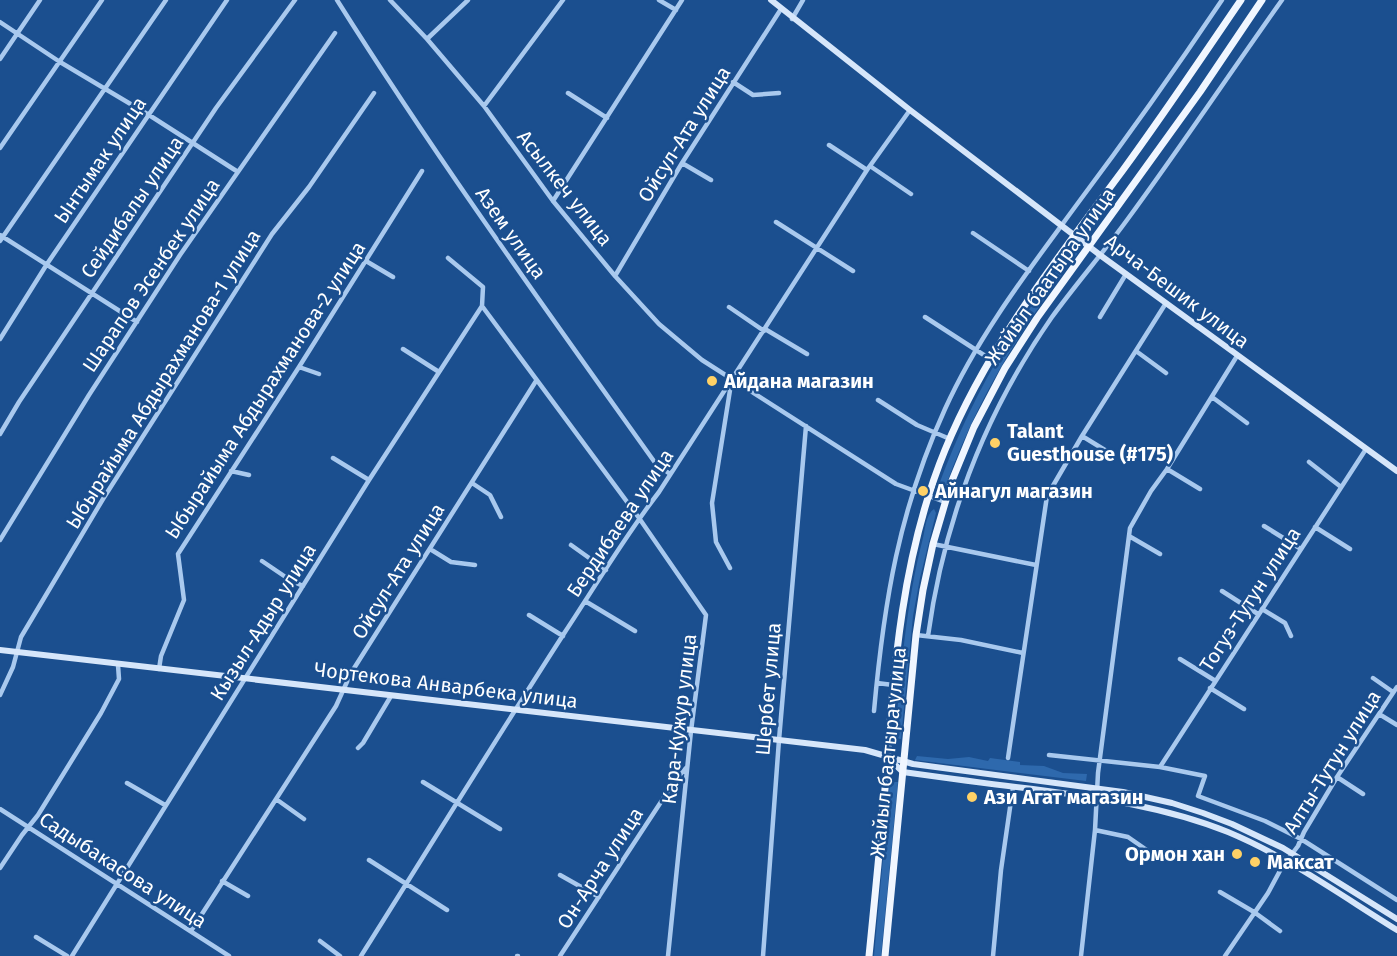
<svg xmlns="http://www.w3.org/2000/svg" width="1397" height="956" viewBox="0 0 1397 956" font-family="'Fira Sans',sans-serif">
	<rect width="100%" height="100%" fill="#1b4f8f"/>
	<path fill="#2e69ad" d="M1075,249L1077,254C1020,330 977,398 945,488L940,492L938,487C957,436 979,388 1008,342C1027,310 1050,281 1071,250Z
		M934,509L936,513L920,578L913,616L901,739L895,738C901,671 906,603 923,538C925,529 926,514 934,509Z
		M917,756L948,759L969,757L988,761L990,758L1020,762V765L1044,766L1063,773L1087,774L1086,781L915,760Z
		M890,782H898L881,956H874Z"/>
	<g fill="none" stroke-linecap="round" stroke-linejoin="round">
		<path stroke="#a9c9ee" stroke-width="4.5" d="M337,0C437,159 547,311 656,464L670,474
			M390,0L427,39L484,106L553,201L615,276L659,324L702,360L896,484L945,502
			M659,0L676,10
			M792,19L803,0
			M0,22L60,62L149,115L238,172
			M427,39L468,0
			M0,59L40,0
			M733,82L753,95L779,93
			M568,93L607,118
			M484,106L563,0
			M829,145L867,170
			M0,148L102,0
			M682,163L711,180
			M870,166L911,194
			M553,201L682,0
			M776,222L853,271
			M973,233L1029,271
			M0,235L137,322
			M0,241L166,0
			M448,258L483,287L482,306
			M366,261L393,277
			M615,276L682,163L781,9
			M482,306L639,518L706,615L691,731L668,956
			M729,307L764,331
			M925,317L990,359
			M1100,317L1126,274
			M765,329L807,354
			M0,339L47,264L227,0
			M403,349L439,372
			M1136,351L1166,373
			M299,367L319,374
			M1212,397L1247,423
			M878,400L917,425L950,439
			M0,434L19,402L216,108L295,0
			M1082,436L1113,455
			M333,458L369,480
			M1309,462L1341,487
			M1167,469L1200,489
			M231,471L249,475
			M472,483L490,495L501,517
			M1264,526L1301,549
			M1315,527L1350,549
			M1129,536L1160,554
			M0,540L89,395L180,255L335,33
			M933,544L1036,565
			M571,545L606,570
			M430,549L451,562L475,565
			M262,561L290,580L303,586
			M730,568L716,542L712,503L731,384
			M1222,591L1258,614
			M585,601L635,631
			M1262,609L1285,623L1291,636
			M529,615L563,636
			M916,635L961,640L1023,653
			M928,636C944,520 985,413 1052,317C1076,284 1103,253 1127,220C1180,148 1230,73 1282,0
			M1180,659L1214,680
			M159,669L161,656L184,600L178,554L299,367L422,171
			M1373,678L1393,692
			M877,683L893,685
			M1210,688L1244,709
			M0,695L13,667L21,637L103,499L272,234L309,187L374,93
			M874,711C884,601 899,510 945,409C978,336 1028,271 1075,207C1126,139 1175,70 1222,0
			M1379,714L1397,725
			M358,748L363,743L391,696
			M1049,755L1160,767L1205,776L1198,796L1265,821L1301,839L1397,900
			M1008,758L1047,496L1082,436L1166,303
			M1160,767L1366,449
			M1337,777L1363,794
			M423,782L500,829
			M127,783L165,805
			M276,799L304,819
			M0,809L229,956
			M1095,830L1128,837L1151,853
			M369,860L447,910
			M0,868L22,835L38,815L101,713L119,679L118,665
			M560,875L599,897
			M222,881L248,896
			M1220,892L1254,912L1280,931
			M191,931L336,706L351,673L536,381
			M36,937L67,956
			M320,941L340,956
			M72,956L369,480L482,306
			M361,956C429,848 496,739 565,632C596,585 625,536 659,492L867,170L910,110
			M517,956H518
			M560,956L676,779L687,767
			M763,956L779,740L806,426
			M993,956L1001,870L1013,787
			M1081,956L1095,830L1098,773L1130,528L1151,491L1167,469L1237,356
			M1225,956L1268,893L1282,867L1298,846L1304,832L1337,777L1397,687"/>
		<path stroke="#d6e6fa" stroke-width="6" d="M771,0L910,110L1100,255L1397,471
			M0,650L865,750L913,764L1123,792L1172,803L1203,813L1232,824L1283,848L1397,919
			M890,760L903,772C946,778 990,784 1033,789C1100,798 1166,807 1228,832C1288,857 1342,896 1397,930"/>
		<path stroke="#f0f6ff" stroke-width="7" d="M869,956C875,896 881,837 886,777C894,666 902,555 945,450C987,347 1057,259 1123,170C1164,114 1202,57 1241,0
			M885,956L916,635L923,590L933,544L951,483L974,427L1005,368L1037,318L1200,92L1262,0"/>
	</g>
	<g fill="#ffd166" stroke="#1b4f8f" stroke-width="2">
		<circle cx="712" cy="381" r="6"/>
		<circle cx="995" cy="443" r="6"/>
		<circle cx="923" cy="491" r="6"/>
		<circle cx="972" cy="797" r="6"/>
		<circle cx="1237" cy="854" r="6"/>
		<circle cx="1255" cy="862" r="6"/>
	</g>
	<g text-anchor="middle" stroke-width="5" stroke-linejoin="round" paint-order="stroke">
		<g font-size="20" fill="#fff" stroke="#1b4f8f">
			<text transform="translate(684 134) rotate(-58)" y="7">Ойсул-Ата улица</text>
			<text transform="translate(100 160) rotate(-56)" y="7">Ынтымак улица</text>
			<text transform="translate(565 188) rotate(52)" y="7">Асылкеч улица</text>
			<text transform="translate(132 207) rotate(-56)" y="7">Сейдибалы улица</text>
			<text transform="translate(511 233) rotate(55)" y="7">Азем улица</text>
			<text transform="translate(151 275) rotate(-56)" y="7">Шарапов Эсенбек улица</text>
			<text transform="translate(1050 276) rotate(-55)" y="7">Жайыл баатыра улица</text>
			<text transform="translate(1177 291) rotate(37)" y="7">Арча-Бешик улица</text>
			<text transform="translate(163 379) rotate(-58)" y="7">Ыбырайыма Абдырахманова-1 улица</text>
			<text transform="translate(265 390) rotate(-57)" y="7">Ыбырайыма Абдырахманова-2 улица</text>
			<text transform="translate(620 523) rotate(-56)" y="7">Бердибаева улица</text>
			<text transform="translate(398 571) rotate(-58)" y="7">Ойсул-Ата улица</text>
			<text transform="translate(1250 599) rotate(-57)" y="7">Тогуз-Тутун улица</text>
			<text transform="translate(263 622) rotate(-58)" y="7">Кызыл-Адыр улица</text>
			<text transform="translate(446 685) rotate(7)" y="7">Чортекова Анварбека улица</text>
			<text transform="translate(768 689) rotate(-85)" y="7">Шербет улица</text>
			<text transform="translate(679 719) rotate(-83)" y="7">Кара-Кужур улица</text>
			<text transform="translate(888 752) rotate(-84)" y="7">Жайыл баатыра улица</text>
			<text transform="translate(1332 762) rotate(-58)" y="7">Алты-Тутун улица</text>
			<text transform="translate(600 868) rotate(-57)" y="7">Он-Арча улица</text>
			<text transform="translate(123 870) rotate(33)" y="7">Садыбакасова улица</text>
		</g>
		<g font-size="20" font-weight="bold" fill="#fff" stroke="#1b4f8f" text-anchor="start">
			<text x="724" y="388">Айдана магазин</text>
			<text x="1007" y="438">Talant<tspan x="1007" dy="23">Guesthouse (#175)</tspan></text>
			<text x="935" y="498">Айнагул магазин</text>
			<text x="984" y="804">Ази Агат магазин</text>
			<text x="1225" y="861" text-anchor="end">Ормон хан</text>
			<text x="1267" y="869">Максат</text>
		</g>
	</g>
</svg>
